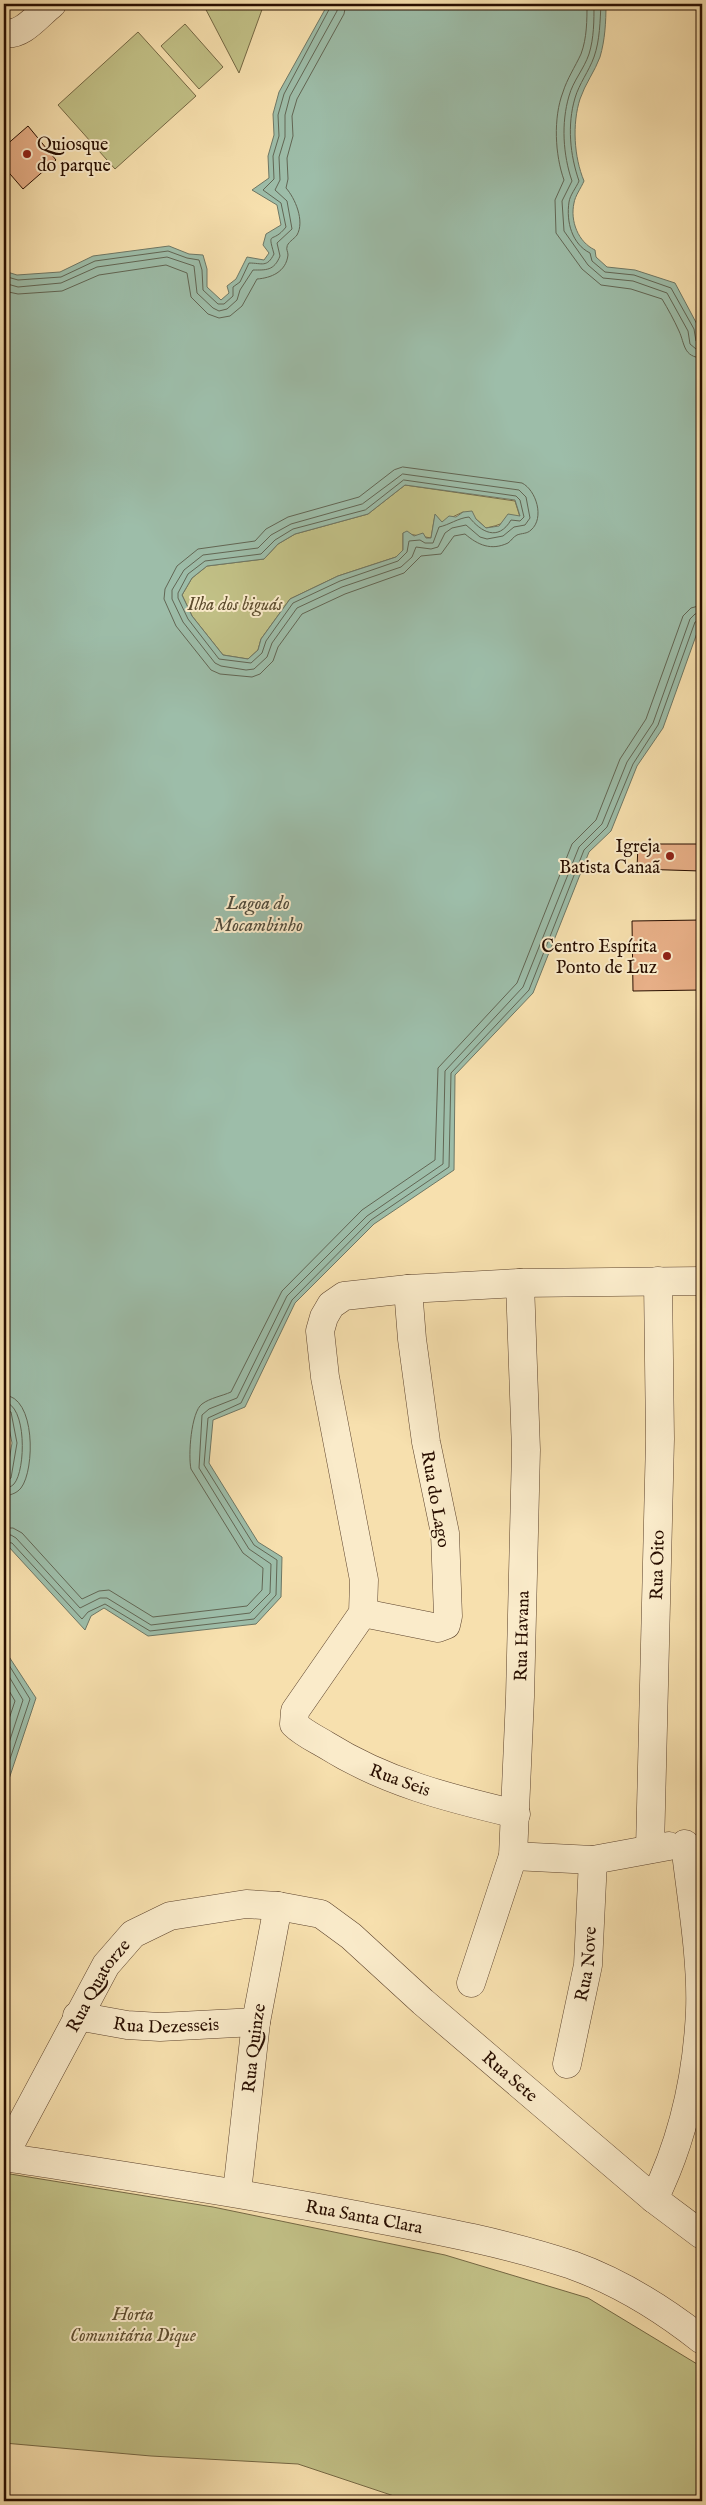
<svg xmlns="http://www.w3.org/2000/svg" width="706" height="2505" viewBox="0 0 706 2505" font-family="'IM FELL English',serif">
	<rect width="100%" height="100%" fill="#f7e0ae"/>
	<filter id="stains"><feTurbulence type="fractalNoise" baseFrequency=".004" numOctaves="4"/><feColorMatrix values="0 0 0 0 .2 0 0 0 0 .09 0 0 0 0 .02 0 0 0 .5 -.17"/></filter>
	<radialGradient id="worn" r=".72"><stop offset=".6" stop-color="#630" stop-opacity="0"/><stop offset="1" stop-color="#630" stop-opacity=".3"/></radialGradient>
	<path fill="#c2c187" stroke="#756844" d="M203,4H264L239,73Z
		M185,24L223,67L199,89L161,46Z
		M138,32L196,96L115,169L58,105Z
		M405,485L515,501L520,517C508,520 499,526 486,528L476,519L463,512L442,522L435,515L431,538L403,533V550L396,557L338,576L290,599L261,639L258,650L248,659L223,655L192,616L182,595L192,578L207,566L264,559L278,544L295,534L368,514Z
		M4,2173L213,2207L445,2255L588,2298L702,2367V2501H409L298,2464L151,2456L4,2443Z"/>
	<path fill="#9dbda9" stroke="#6e7765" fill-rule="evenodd" d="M328,4H606C606,22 605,40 600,57C595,71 585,84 580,99C572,124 574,157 584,181C581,188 575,196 574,203C570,221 578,242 595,250L596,257L607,267L635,270L675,283L699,328L702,369V619L663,728L637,766L611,831L589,852L533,993L455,1075L454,1170L374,1224L295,1303L245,1407L213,1420L209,1463L258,1542L282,1557L281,1597L256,1624L148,1636L104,1608L91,1616L85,1630L8,1546L4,1549V1490L12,1443L4,1402V271L17,275L60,272L93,256L169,246L189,254L203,255L207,269V287L221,300L229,293L227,286L236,279L247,257L264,260L269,253L263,245L266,234L281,225L277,205L252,190L269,178L268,156L274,135L273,114L279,92ZM405,485L515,500L520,516L508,514L499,526L486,528L476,519L472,511L463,512L456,517L449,516L442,522L435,514L431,538H426L423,533L414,536L407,531L403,533V550L396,557L338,576L290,599L261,639L258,650L248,659L223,655L192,616L182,595L192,578L207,566L264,559L278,544L295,534L368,514Z
		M4,1649L36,1698L8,1782L4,1783Z"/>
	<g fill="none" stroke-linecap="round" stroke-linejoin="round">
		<path stroke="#626654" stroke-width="1" d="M587,4C587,20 587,38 581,54C575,67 567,79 563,92C553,118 555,155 564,180L555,200L556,233L582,269L601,285L631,289L662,299C668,309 674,320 679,331C685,344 683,357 702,358
			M594,4C594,21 594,38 589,54C584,69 573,81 569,96C561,123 563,155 572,181L562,201L564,231L588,265L603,278L633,281L667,293L688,331L690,344L696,349L702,351
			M601,4C600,21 600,40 594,57C589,71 579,84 575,98C567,125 570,155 579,181C576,188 570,195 569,202C566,222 572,244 590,253L592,261L605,272L634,275L671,288L694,329L696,341L702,344
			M4,276L18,280L61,277L95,261L168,251L187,258L199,260L202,270L203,290L218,304H224L233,296V287L240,282L249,263C262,263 267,268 274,254C267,229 272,245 286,227L281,203L263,190L274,179L273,156L279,136L278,115L284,94L332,4
			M4,283L18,287L61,283L97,267L167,257L194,266L197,293L213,308L219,311L227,309L237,300L240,290L253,270C266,270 274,271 280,256L277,243L292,229L287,201L275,190L280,180L279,157L285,137V115L290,96L337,11L338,4
			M4,291L18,294L62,291L99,275L166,265L187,273L191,297L208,314L219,318L230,316L242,306L257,279C271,278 286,272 288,255C288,252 286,249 287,247C287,243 294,239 297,235C305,221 295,198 286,188L288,179L287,158L293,136L292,116L297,99L344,14L346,4
			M403,467L522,483C536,490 545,518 531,530C527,534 522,533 517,535C513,537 511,541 508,543C491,551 478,545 465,534L454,536L441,554L421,556L404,573L345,594L302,614L278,647L273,661L260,674L252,677L220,674L211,670L176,626L164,599L165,589L177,566L198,549L255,541L266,529L288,517L359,497L394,470Z
			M403,474L519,490L526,497L530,518L525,525L514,527L503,536L487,539L480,537L466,525L452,528L445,533L438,547L431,549L416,547L412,557L401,567L342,587L297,608L272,643L267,657L254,669L246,670L221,666L215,663L183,622L172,599V590L184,570L203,555L258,548L271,535L291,524L362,504Z
			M404,480L516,496L520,500L524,517L520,521L511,520C498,542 481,532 469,517C458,518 449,525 439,527L433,543H425L420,540L409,541L407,552L398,561L340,581L293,603L266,641L262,653L251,663L219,659L188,619L178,598V593L188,574L205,561L261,554L275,540L293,529L365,510Z
			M4,1395C36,1396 35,1470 21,1488C16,1494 10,1495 4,1496
			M4,1402C27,1404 26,1470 14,1484C11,1487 8,1488 4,1488
			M4,1409L11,1412L17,1443L11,1478L4,1482
			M4,1528H13L22,1533L82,1599L99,1591L109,1590L153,1617L247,1606L262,1590L263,1568L243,1553L191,1469C188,1456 191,1412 202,1404C210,1398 222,1396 231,1392L282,1291L362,1210L435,1160L438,1068L517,983L572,844L596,820L620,759L646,719L683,616L691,608L702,605
			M4,1535H11L16,1538L80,1608L100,1598H107L151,1625L250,1613L270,1593L271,1564L249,1549L199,1468L202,1415L209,1409L237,1398L287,1296L367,1216L443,1164L445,1071L523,987L579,847L602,824L627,762L653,723L690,619L695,614L702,612
			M4,1542L12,1543L82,1619L88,1612L105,1604L150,1631L254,1619L276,1595L277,1560L254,1545L204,1465L208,1418L241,1403L292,1300L371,1220L449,1167L451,1073L529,990L584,850L607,827L633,764L658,725L695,622L702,619
			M4,1657L30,1699L4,1777
			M4,1668L23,1700L4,1758
			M4,1682L15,1701L4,1734"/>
	</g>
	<path fill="#e7af87" stroke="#280e00" d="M28,126L56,160L23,189L4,167V147Z
		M638,844H702V879L701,871L637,869Z
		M702,920V990L633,991L632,921Z"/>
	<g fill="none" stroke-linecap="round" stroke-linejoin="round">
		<g stroke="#5c422c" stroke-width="29">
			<g id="minor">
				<path d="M4,33C22,37 38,15 52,4"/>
				<path d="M363,1613L438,1628L446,1625L448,1616L445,1533L426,1442L412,1339L408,1289"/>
				<path d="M516,1814C448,1798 385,1782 326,1745C316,1739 303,1733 294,1724L295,1711L363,1613L364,1580L325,1377L320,1331L324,1317L331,1305L344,1296L408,1289L520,1283L702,1281"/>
				<path id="s1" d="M650,1849L660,1439L658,1281"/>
				<path d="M513,1856L593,1860L669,1846"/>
				<path id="s2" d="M471,1983L513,1856L520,1697L526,1450L520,1283"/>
				<path id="s3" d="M77,2016L127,2025L160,2027L256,2022"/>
				<path id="s4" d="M567,2064L588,1965L593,1860"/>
				<path id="s5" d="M4,2156L106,1965L133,1934L170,1916L246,1904L278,1906L321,1914L351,1936L423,2002L654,2199L702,2235"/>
				<path id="s6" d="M4,2157C120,2175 236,2192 351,2214C425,2228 500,2241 572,2265C619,2282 663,2309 702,2340"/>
				<path id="s7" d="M237,2192L256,2022L278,1906"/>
				<path d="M654,2199C683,2140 697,2077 700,2011C702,1959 691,1897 685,1844"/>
			</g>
		</g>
		<use href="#minor" stroke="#faebca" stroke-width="28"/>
	</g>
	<g fill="#8f2418" stroke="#faebca" stroke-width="2">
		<circle cx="27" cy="154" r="5"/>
		<circle cx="670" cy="856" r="5"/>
		<circle cx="667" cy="956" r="5"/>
	</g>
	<g text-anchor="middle" stroke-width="4" stroke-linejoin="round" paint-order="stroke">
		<g font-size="18" fill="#280e00" stroke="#faebca" text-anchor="end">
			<text x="37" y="150" text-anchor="start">Quiosque<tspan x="37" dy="21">do parque</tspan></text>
			<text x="660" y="852">Igreja<tspan x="660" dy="21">Batista Canaã</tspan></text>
			<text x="657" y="952">Centro Espírita<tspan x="657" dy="21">Ponto de Luz</tspan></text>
		</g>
		<g font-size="18" font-style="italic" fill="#5e4d2f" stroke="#faebca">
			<text x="235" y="610">Ilha dos biguás</text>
			<text x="133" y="2320">Horta<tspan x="133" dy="21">Comunitária Dique</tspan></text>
		</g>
		<g font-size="18" fill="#280e00" stroke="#faebca">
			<text transform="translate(436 1499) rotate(80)" y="6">Rua do Lago</text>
			<text dy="6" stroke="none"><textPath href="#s1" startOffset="284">Rua Oito</textPath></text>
			<text dy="6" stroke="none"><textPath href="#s2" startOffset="354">Rua Havana</textPath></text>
			<text transform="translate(400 1780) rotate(20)" y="6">Rua Seis</text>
			<text dy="6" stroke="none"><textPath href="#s4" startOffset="102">Rua Nove</textPath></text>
			<text dy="6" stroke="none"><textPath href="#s5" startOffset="195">Rua Quatorze</textPath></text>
			<text dy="6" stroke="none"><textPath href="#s3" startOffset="90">Rua Dezesseis</textPath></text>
			<text dy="6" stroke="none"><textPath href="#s7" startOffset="145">Rua Quinze</textPath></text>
			<text dy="6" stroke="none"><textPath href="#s5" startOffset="701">Rua Sete</textPath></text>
			<text dy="6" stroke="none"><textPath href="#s6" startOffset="365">Rua Santa Clara</textPath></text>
		</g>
		<g font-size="19" font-style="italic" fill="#514b3b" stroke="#faebca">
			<text x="258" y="909">Lagoa do<tspan x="258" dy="22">Mocambinho</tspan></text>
		</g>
	</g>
	<rect width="706" height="2505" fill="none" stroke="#f7e0ae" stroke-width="20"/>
	<rect x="5" y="5" width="696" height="2495" fill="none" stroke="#280e00" stroke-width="2.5"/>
	<rect x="10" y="10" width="686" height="2485" fill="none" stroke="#280e00"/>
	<rect width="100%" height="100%" filter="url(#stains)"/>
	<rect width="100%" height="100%" fill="url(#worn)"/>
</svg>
